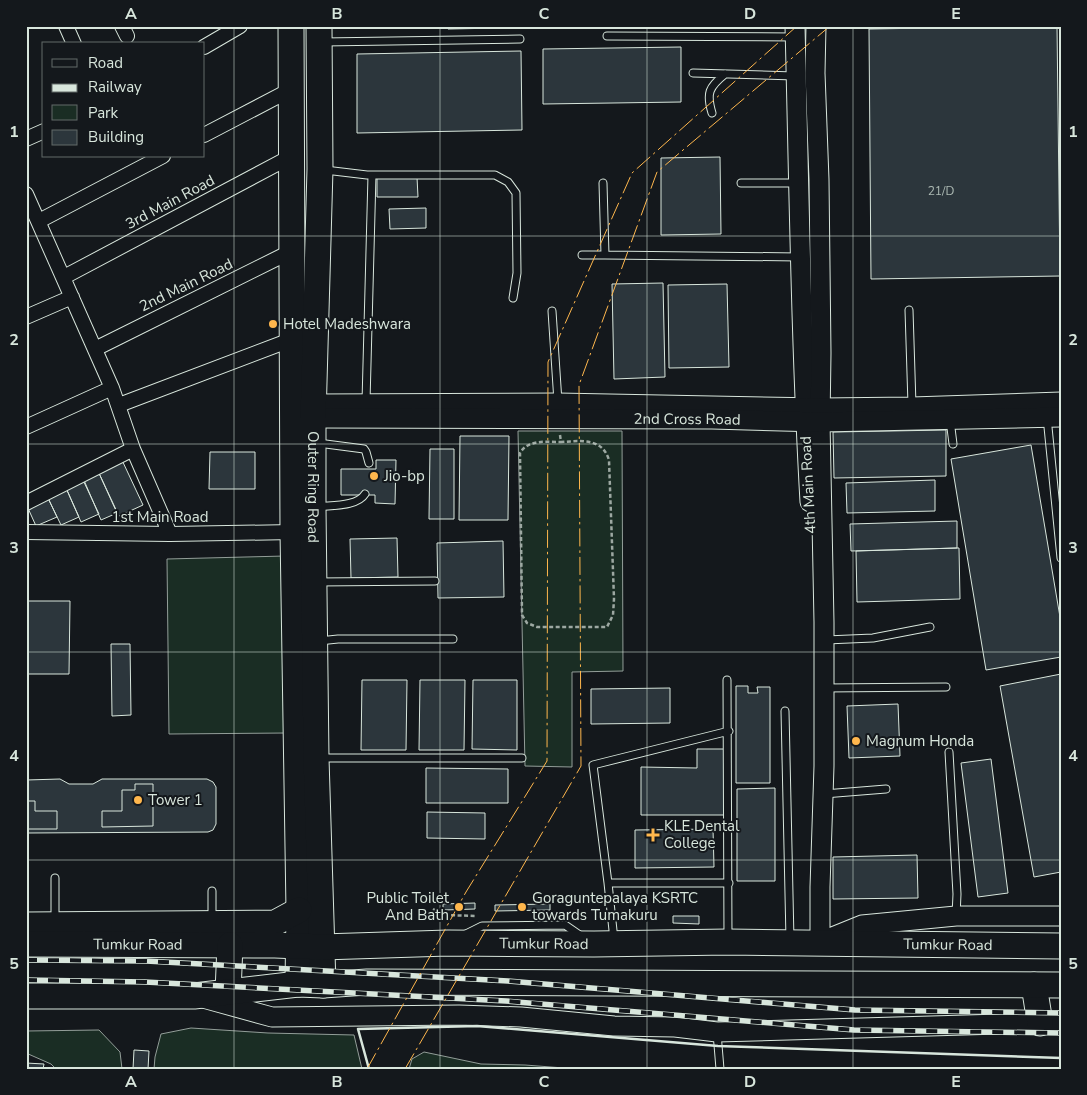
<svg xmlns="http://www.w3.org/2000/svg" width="1087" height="1095" viewBox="0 0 1087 1095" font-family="'Nunito Sans',sans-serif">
	<rect width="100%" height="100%" fill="#14181c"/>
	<path fill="#1a2d24" stroke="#939e99" d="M518,431H622L623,671L572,672V767L525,766Z
		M285,556L286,733L169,734L167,559Z
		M191,1028L268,1033L354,1035L362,1069H154L155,1057L161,1034Z
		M99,1030L120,1052L122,1069H56L51,1064L26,1053V1031Z
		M424,1052L481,1064L525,1065L577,1069H409L412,1059Z"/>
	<path fill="#2c363c" stroke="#d8e6dc" d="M448,26H555V27L448,29Z
		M1057,26L1060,276L871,279L869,29Z
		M681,47V102L543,104V49Z
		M521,51L522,130L357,133V54Z
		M720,157L721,234L661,235V158Z
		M417,177L418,197H377V178Z
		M426,208V228L390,229L389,209Z
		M663,283L665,377L614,379L612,284Z
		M727,284L729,367L669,368L668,285Z
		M946,430V476L834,478L833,432Z
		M460,436H509L508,520H459Z
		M1031,445L1061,623V657L986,670L951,459Z
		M430,449H454V519H429Z
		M210,452H255V489H209Z
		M121,458L143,505L119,516L97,469Z
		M376,460H396L395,504L375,503V495H341V469H376Z
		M98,471L117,513L101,520L83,478Z
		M83,480L99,514L81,522L66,488Z
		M935,480V511L847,513L846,483Z
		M66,488L79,517L61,525L47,496Z
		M47,496L57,517L36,526L27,506Z
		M957,521V548L851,551L850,524Z
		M397,538L398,577L351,578L350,539Z
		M503,541L504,597L438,598L437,543Z
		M957,548H959L960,599L857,602L856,551Z
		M28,601H70L69,674H27Z
		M111,644H130L131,715L112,716Z
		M1061,674V872L1034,877L1000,686Z
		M362,680H407L406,750H361Z
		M420,680H465L464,750H419Z
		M473,680H517V750L472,749Z
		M736,686H748V693H758L757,687H770V783H736Z
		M670,688V723L591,724V689Z
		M898,704L900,756L849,758L847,706Z
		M697,749H727L726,815H641V767L697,768Z
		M991,759L1008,893L978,897L961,763Z
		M426,768L508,769V803H426Z
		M60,779L69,784H93L102,779H207L213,782L216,787V824L213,830L208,832L26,833V780Z
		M135,784H153V826L102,827V811H122V790H135Z
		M26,785L27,801H35V811H57V829H26Z
		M775,788V881H737V789Z
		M427,812L485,813V839L427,838Z
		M713,829L714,867L635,868V830Z
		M917,855L918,898L833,899V857Z
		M475,903V909L443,910V904Z
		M550,904V910L495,911V905Z
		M673,916H699V924L673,923Z
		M134,1050L149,1051L148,1069H133Z
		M26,1063L44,1064L43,1069H26Z"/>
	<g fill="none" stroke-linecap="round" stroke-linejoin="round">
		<g stroke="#d8e6dc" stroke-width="9">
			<path id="lane" d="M607,36L795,37
				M323,42L520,39
				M693,73L795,76
				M712,113C706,93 709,87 725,74
				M325,170L367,175H495L508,182L516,193L517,273L513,298
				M741,183H798
				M582,255H605L603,183
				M605,255L799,257
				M909,310L912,405
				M552,311L558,402
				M366,402L372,175
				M1047,417L1061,558
				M950,420L953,444
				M318,443L364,449L366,452L369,463
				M317,507C330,505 357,507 365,494
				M317,582L435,581
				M826,640L873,638L930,627
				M319,641L338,639H453
				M727,680L728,937
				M824,688L946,687
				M785,711L790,940
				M949,752L957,894L956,916
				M321,758H522
				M824,794L886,789
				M55,878V919
				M608,883H729
				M212,919V891
				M466,934L482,926L565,925L581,936
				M614,940L608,883L593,765L729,731
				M717,1033L720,1069"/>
		</g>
		<g stroke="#d8e6dc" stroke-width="16">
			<path id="street" d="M66,26L74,44
				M122,26L127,36
				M204,47L240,26
				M204,135L292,89
				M26,139L44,131
				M26,194L112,388L133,449L170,534
				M39,221L163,156
				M64,277L292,156
				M26,317L72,297
				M95,349L292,251
				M119,405L293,339
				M26,427L112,388
				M26,503L133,449
				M26,532L170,534L293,532"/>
		</g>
		<g stroke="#d8e6dc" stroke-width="21">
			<g id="secondary">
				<path d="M795,26C799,185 801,344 810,502"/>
				<path d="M816,26L815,73L819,180L821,353L820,422L824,622V766L820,887V942L862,925L956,916H1061"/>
				<path d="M314,404L558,403L821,408L912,407L1061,402"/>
				<path id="s1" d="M313,418L712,419L820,422L1061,417"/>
				<path d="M203,998L272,1017L459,1015L521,1017L614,1026L675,1027L717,1032L1040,1023L1061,1021"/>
			</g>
		</g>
		<g stroke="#d8e6dc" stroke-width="27">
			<g id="highway">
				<path d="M291,26L293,532L299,910L298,984"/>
				<path id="s2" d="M319,26L320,169L313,418V508L316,758L323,985"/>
				<path d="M26,925L275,923L299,910"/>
				<path id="s3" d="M26,944L275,945L322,947L448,943L594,944L728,942L1061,946"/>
				<path d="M1034,985L1040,1023"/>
				<path d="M228,992L230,945"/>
				<path d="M26,996H194L298,984L323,985L367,982L1061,985"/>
			</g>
		</g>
		<path stroke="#9da8a2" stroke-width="2.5" stroke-dasharray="4 2.5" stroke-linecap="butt" d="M560,435L561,442C580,441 602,437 609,460L614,599L613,615L607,627H537L527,623L522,615L520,453C528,439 547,442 561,442
			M433,909L445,915L477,916"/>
		<use href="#lane" stroke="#14181c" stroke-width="7"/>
		<use href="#street" stroke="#14181c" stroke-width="14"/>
		<use href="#secondary" stroke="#14181c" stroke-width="19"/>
		<use href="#highway" stroke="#14181c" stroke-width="25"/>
		<g stroke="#d8e6dc" stroke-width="5.5">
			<path id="rail" d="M26,960L146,961L508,981L855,1010L1061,1013
				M26,980L145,982L506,1001L854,1030L1061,1033"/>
		</g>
		<use href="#rail" stroke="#14181c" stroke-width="4" stroke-dasharray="11" stroke-linecap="butt"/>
		<path stroke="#d8e6dc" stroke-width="2.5" d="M369,1069L358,1029L477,1026L718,1046L1061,1058"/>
		<path stroke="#ffb74d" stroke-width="1" stroke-dasharray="18 4 2.5 4" stroke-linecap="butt" d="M367,1069L466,892L547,761L548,362L632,173L797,26
			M405,1069L581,766L579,385L657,172L830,26"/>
	</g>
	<path fill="none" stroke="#d8e6dc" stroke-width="1" stroke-opacity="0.55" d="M234,26V1069M440,26V1069M647,26V1069M853,26V1069M26,236H1061M26,444H1061M26,652H1061M26,860H1061"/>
	<g fill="#ffb74d" stroke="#14181c" stroke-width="2">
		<circle cx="273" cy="324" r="5"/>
		<circle cx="374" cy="476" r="5"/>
		<circle cx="856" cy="741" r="5"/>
		<circle cx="138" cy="800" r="5"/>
		<path d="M650.5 827.5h5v5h5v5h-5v5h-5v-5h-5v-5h5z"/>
		<circle cx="459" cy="907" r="5"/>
		<circle cx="522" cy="907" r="5"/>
	</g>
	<g text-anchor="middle" stroke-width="4" stroke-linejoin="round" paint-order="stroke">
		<g font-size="12" fill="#adbab4">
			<text x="941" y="195">21/D</text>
		</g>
		<g font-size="15" fill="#d8e6dc" stroke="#14181c">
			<text transform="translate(170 202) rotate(-28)" y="5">3rd Main Road</text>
			<text transform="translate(186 285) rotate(-26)" y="5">2nd Main Road</text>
			<text dy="5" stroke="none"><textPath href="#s1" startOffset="374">2nd Cross Road</textPath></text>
			<text transform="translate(808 485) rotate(-93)" y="5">4th Main Road</text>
			<text dy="5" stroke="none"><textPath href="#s2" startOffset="461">Outer Ring Road</textPath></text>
			<text x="160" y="522">1st Main Road</text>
			<text dy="5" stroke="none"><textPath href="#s3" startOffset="518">Tumkur Road</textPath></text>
			<text dy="5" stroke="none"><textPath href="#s3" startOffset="922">Tumkur Road</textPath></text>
			<text dy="5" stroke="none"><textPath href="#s3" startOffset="112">Tumkur Road</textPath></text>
		</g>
		<g font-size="15" fill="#d8e6dc" stroke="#14181c" text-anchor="start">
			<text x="283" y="329">Hotel Madeshwara</text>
			<text x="384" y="481">Jio-bp</text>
			<text x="866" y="746">Magnum Honda</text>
			<text x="148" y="805">Tower 1</text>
			<text x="664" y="831">KLE Dental<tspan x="664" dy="17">College</tspan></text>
			<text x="449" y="903" text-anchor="end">Public Toilet<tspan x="449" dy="17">And Bath</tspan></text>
			<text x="532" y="903">Goraguntepalaya KSRTC<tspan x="532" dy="17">towards Tumakuru</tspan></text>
		</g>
	</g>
	<rect width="1087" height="1095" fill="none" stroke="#14181c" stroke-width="55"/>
	<rect x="42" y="42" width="162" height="115" fill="#14181c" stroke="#626a69"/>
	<rect x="52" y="59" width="25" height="8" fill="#14181c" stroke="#626a69"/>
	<text x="88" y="68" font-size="15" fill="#d8e6dc">Road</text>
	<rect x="52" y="84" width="25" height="8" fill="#d8e6dc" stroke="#626a69"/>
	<text x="88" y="92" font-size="15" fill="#d8e6dc">Railway</text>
	<rect x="52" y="105" width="25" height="15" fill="#1a2d24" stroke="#626a69"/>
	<text x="88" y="118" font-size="15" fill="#d8e6dc">Park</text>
	<rect x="52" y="130" width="25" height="15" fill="#2c363c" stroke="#626a69"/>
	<text x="88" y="142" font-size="15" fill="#d8e6dc">Building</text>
	<rect x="28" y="28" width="1032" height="1040" fill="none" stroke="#d8e6dc" stroke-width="2"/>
	<g font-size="16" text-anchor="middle" font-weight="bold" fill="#d8e6dc">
		<text x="131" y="19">A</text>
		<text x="337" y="19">B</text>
		<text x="544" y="19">C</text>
		<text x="750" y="19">D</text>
		<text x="956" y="19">E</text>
		<text x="14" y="137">1</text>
		<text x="1073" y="137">1</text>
		<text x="14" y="345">2</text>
		<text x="1073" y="345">2</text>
		<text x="14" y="553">3</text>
		<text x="1073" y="553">3</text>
		<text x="14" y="761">4</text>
		<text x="1073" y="761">4</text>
		<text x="14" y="969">5</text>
		<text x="1073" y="969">5</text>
		<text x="131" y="1087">A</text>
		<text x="337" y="1087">B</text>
		<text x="544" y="1087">C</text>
		<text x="750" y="1087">D</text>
		<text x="956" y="1087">E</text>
	</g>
</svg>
